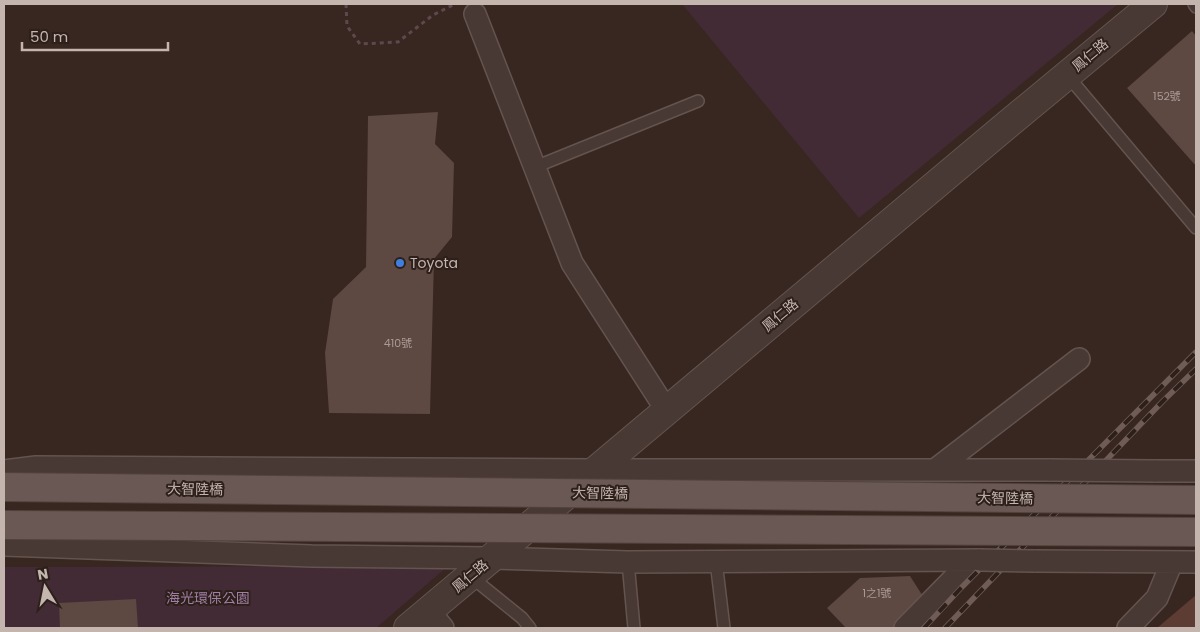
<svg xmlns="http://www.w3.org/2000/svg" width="1200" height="632" viewBox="0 0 1200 632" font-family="Poppins,'Noto Sans TC',sans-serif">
	<rect width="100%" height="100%" fill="#382621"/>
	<path fill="#432b35" d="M682,4H1118L859,218Z
		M448,566L376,628H4V567Z"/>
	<path fill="#5d3d33" d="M1196,595V628H1157Z"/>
	<path fill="#5d4842" d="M1192,31L1196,36V166L1127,88Z
		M438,112L435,144L454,163L452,237L434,259L430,414L329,413L325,353L333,299L366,267L368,116Z
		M910,576L926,601L898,628H846L827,608L860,578Z
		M136,599L138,628H60L59,603Z"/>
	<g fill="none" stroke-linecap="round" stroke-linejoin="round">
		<g stroke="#63544f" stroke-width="14">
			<path id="service" d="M1194,4L1196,7
				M1067,75L1196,228
				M535,167L698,101
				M716,561L724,628
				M628,562L634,628
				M470,576L522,618L530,628"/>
		</g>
		<g stroke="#63544f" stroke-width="24">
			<path id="minor" d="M475,14L572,263L667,411
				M936,469L1079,359
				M4,471L36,467L596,470H1051
				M1154,471H1196
				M4,545L312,556L491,558L628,562L980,560
				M1034,561L1196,562
				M428,610L443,628
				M905,628L972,560
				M1128,628L1157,598L1172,562"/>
		</g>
		<g stroke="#63544f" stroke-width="30">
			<path id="tertiary" d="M408,628L1008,124L1153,4"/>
		</g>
		<path stroke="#5e484d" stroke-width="3" stroke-dasharray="4 4" stroke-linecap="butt" d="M346,4L347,26L360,44L398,42L433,15L455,4"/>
		<use href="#service" stroke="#493935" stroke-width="11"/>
		<use href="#minor" stroke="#493935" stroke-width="21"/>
		<use href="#tertiary" stroke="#493935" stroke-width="28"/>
		<g stroke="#705c57" stroke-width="5.5">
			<path id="rail" d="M924,628L961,588L1196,352
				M945,628L1163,401L1196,369"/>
		</g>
		<use href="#rail" stroke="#2d1f1a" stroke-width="4" stroke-dasharray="11" stroke-linecap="butt"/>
		<g stroke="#63544f" stroke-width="24" stroke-linecap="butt">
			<path id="minor-bridge" d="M1051,470L1154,471
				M980,560L1034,561"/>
		</g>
		<g stroke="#52423e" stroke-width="30" stroke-linecap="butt">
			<path id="primary-bridge" d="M4,487L1196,500
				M4,525L1196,532"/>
		</g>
		<use href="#minor-bridge" stroke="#493935" stroke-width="21"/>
		<use href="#primary-bridge" stroke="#695853" stroke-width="28"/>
	</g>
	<circle fill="#3f7fe0" stroke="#2d1f1a" stroke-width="2" cx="400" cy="263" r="5"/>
	<g text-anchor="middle" stroke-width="4" stroke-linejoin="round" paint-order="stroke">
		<g font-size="11" fill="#ab9a94">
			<text x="1167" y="100">152號</text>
			<text x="398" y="347">410號</text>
			<text x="877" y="597">1之1號</text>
		</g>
		<g font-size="14" fill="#c5b5af" stroke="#2d1f1a">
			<text transform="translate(1090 55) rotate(-40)" y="5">鳳仁路</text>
			<text transform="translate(780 315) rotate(-40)" y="5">鳳仁路</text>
			<text transform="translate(195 489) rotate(1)" y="5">大智陸橋</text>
			<text transform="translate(600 493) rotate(1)" y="5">大智陸橋</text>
			<text transform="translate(1005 498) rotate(1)" y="5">大智陸橋</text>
			<text transform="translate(470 576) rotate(-40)" y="5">鳳仁路</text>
		</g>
		<g font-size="14" fill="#c5b5af" stroke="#2d1f1a" text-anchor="start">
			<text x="410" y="268">Toyota</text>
		</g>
		<g font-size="14" fill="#a07ea5" stroke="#2d1f1a">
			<text x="208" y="603">海光環保公園</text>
		</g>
	</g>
	<rect width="1200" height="632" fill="none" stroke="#c5b5af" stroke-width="10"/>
	<g transform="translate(45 587) rotate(350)" stroke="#2d1f1a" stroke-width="4" paint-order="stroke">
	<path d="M0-4L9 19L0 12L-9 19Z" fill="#c5b5af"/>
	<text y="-8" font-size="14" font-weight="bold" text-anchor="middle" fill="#c5b5af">N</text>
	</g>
	<path d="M22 42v8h146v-8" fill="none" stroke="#c5b5af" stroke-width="2.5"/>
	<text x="30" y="42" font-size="15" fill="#c5b5af" stroke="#2d1f1a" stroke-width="4" paint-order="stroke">50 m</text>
</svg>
